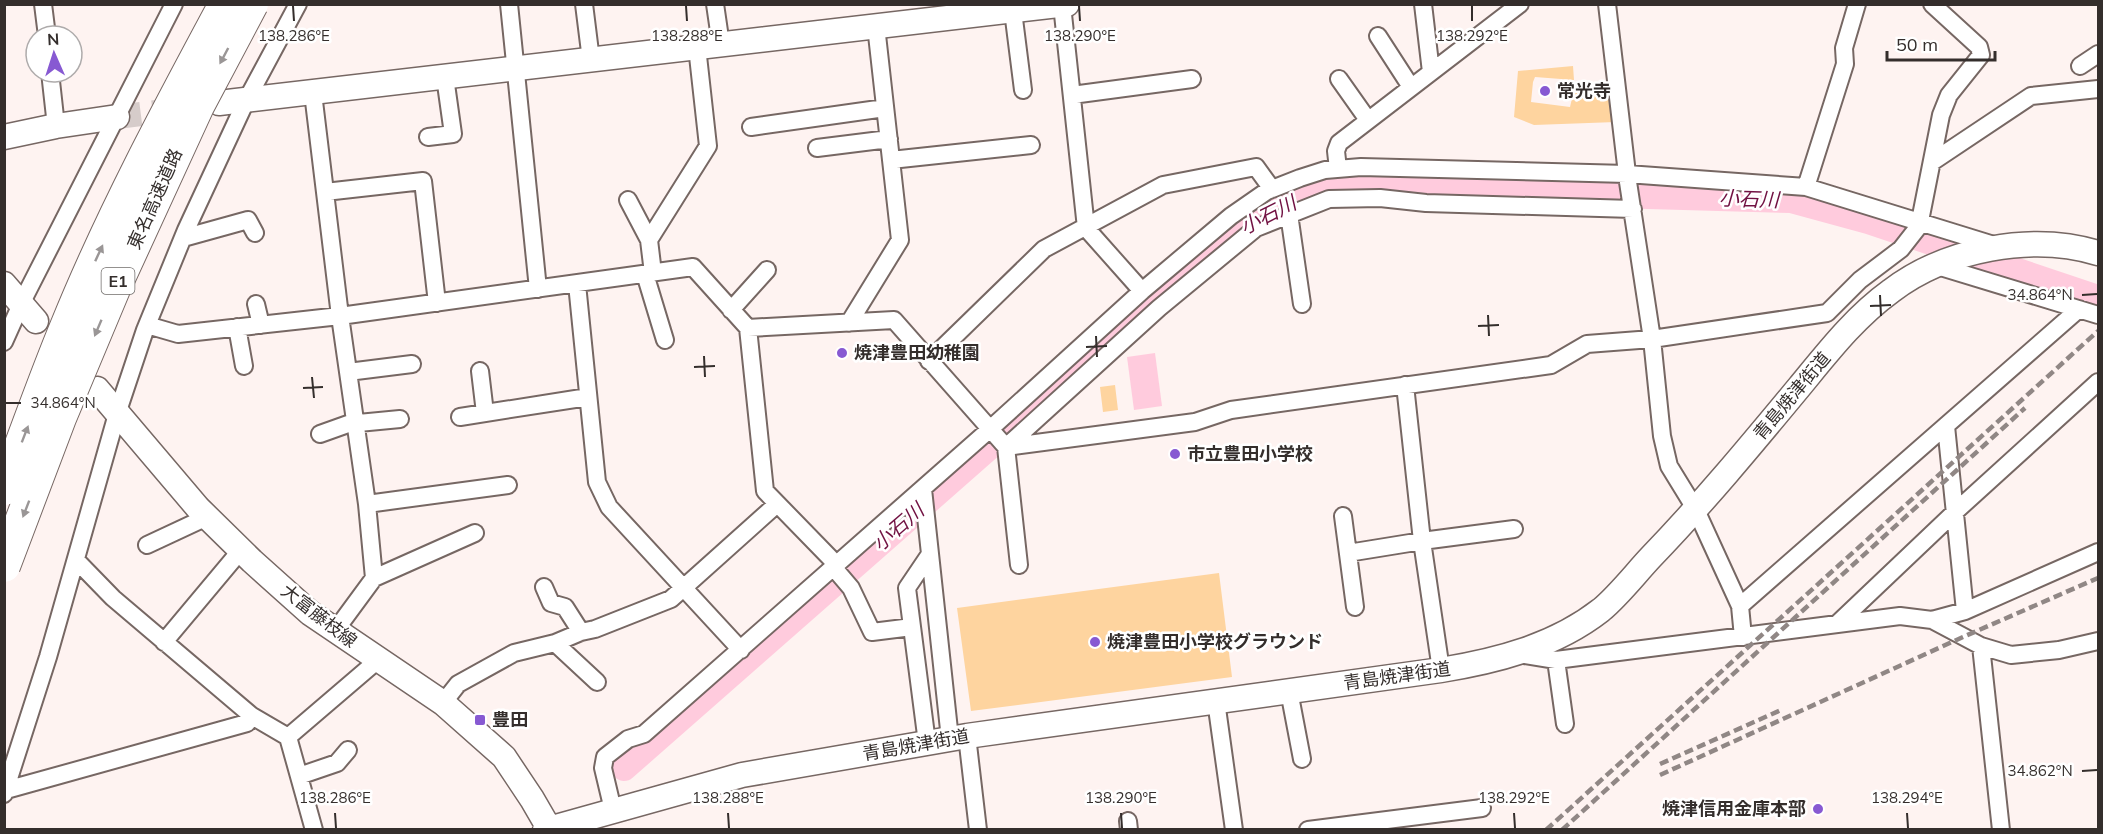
<svg xmlns="http://www.w3.org/2000/svg" width="2103" height="834" viewBox="0 0 2103 834" font-family="Mulish,'Noto Sans JP',sans-serif">
	<rect width="100%" height="100%" fill="#fef3f1"/>
	<path fill="#fed49f" d="M1573,66L1574,80L1535,77L1533,82L1531,102L1570,107L1574,90H1607L1616,122L1534,125L1514,117L1518,71Z
		M1115,385L1118,410L1103,412L1100,387Z
		M1219,573L1232,677L971,711L957,608Z"/>
	<path fill="#ffcbdd" d="M1155,353L1162,406L1134,410L1127,357Z"/>
	<g fill="none" stroke-linecap="round" stroke-linejoin="round">
		<path stroke="#ffcbdd" stroke-width="26" d="M624,768L1242,225L1277,206L1320,191L1363,188L1791,200L1868,221L2098,298"/>
		<path stroke="#d6ccca" stroke-width="24" stroke-dasharray="24 12" stroke-linecap="butt" d="M117,117L180,109"/>
		<g stroke="#766763" stroke-width="20">
			<path id="street" d="M43,4L47,36
				M509,4L538,289
				M584,4L591,60
				M715,4L721,45
				M1423,4L1431,72
				M1607,4L1628,182L1652,339L1662,436L1669,466L1696,510L1740,606L1743,637
				M1062,5L1086,228L1142,291
				M1013,11L1023,90
				M1378,36L1411,87
				M2080,66L2098,54
				M50,72L56,126
				M1339,79L1368,120
				M313,93L340,316L367,504L374,578L335,631
				M1072,95L1192,79
				M751,127L885,108
				M428,137L453,134L445,77
				M817,148L889,139
				M891,160L1031,145
				M1932,162L2031,96L2098,89
				M1338,169L1336,151L1339,143L1520,4
				M1806,187L1845,64L1844,48L1857,4
				M325,192L423,181L437,303
				M628,200L649,240L653,273
				M1289,214L1302,304
				M183,238L248,220L255,233
				M649,240L708,146L697,47
				M1934,265L2098,315
				M645,274L665,340
				M577,284L597,482L609,507L741,650
				M256,304L261,325
				M731,310L767,270
				M849,323L900,240L876,26
				M147,325L178,334L340,316L693,267L748,328L894,320L1006,447L1195,422L1231,410L1551,365L1587,344L1652,339L1827,313L1860,280L1901,249L1919,226L1941,115L1949,95L1981,55L1979,47L1932,4
				M237,327L244,366
				M748,328L765,491L837,565
				M4,342L22,302L174,4
				M929,361L1044,249L1163,185L1256,167L1272,189
				M480,371L485,413
				M348,372L412,364
				M1405,385L1422,541L1441,670
				M460,417L588,397
				M1946,426L1965,611
				M320,434L348,424L400,419
				M923,489L950,739
				M367,504L508,485
				M1343,516L1355,607
				M147,545L207,517
				M1348,553L1422,541L1514,529
				M76,560L113,598L252,716L288,737L378,660
				M1019,565L1006,447L1159,308L1256,228L1329,199L1380,198L1426,203L1633,209
				M834,568L851,588L872,632L912,627
				M374,578L475,533
				M544,587L551,603L565,607L581,632
				M1740,606L2079,309
				M1932,620L1965,611L2098,552
				M1837,624L1956,511L2098,382
				M164,642L241,550
				M555,643L597,682
				M1981,646L2001,830
				M1518,654L1556,660L1900,616L1932,620L1981,646L2011,655L2059,650L2098,641
				M1556,660L1565,724
				M1289,691L1302,759
				M1216,701L1234,830
				M443,703L458,684L514,653L555,643L581,632L595,629L671,599L777,504
				M967,736L978,830
				M288,737L314,830
				M927,743L907,588L930,554
				M299,776L337,763L348,750
				M6,790L247,723L252,716
				M4,794L48,657L117,414L145,330L186,230L246,101L298,4
				M613,810L603,768L605,757L628,739L644,734L989,430L1142,291L1231,216L1267,191L1300,178L1325,170L1361,167L1627,174L1806,187L1997,246
				M1128,821L1129,830
				M1308,830L1482,808"/>
		</g>
		<g stroke="#766763" stroke-width="27">
			<path id="secondary" d="M219,103L1067,4
				M4,137L56,126L117,117
				M4,284L36,321
				M97,389L198,508L252,561L310,613L443,703L504,757L532,799L550,830
				M545,830L742,775L967,736L1441,670C1497,661 1555,646 1601,610C1619,595 1635,574 1651,557C1704,502 1752,444 1800,386C1828,352 1855,317 1891,291C1946,249 2032,233 2098,253"/>
		</g>
		<use href="#street" stroke="#fff" stroke-width="16"/>
		<use href="#secondary" stroke="#fff" stroke-width="24"/>
		<path stroke="#908785" stroke-width="4.5" stroke-dasharray="9 4.5" stroke-linecap="butt" d="M1660,764L1781,710
			M1660,775L1963,637L2098,578
			M1546,830L2098,331
			M1562,830L2025,408"/>
		<g stroke="#766763" stroke-width="34" stroke-linecap="butt">
			<path id="highway-bridge" d="M4,489C25,435 44,380 66,327C111,216 168,110 225,4
				M4,566L60,418L114,289L198,106L252,4"/>
		</g>
		<use href="#highway-bridge" stroke="#fff" stroke-width="32"/>
	</g>
	<defs><path id="oneway-solid" d="M-6-.8H1V-3.2L6.5 0L1 3.2V.8H-6Z" transform="scale(1.5)"/></defs>
	<g fill="#9a9696">
		<use href="#oneway-solid" transform="translate(224 56) rotate(118)"/>
		<use href="#oneway-solid" transform="translate(99 253) rotate(-65)"/>
		<use href="#oneway-solid" transform="translate(98 328) rotate(113)"/>
		<use href="#oneway-solid" transform="translate(25 434) rotate(-69)"/>
		<use href="#oneway-solid" transform="translate(26 509) rotate(111)"/>
	</g>
	<path fill="none" stroke="#342e2c" stroke-width="2" d="M293,6L294,21M686,6L687,21M1079,6L1080,21M1472,6V21M1880,295L1881,316M2082,295L2097,294M1870,306L1891,305M1488,315L1489,336M1478,326L1499,325M1096,336L1097,357M1086,347L1107,346M704,356L705,377M694,367L715,366M312,377L314,398M303,388L323,387M6,403H21M2082,771L2097,770M335,813L336,828M728,813L729,828M1121,813L1122,828M1514,813L1515,828M1907,813L1908,828"/>
	<g fill="#8759d2" stroke="#fff" stroke-width="2">
		<circle cx="1545" cy="91" r="6"/>
		<circle cx="842" cy="353" r="6"/>
		<circle cx="1175" cy="454" r="6"/>
		<circle cx="1095" cy="642" r="6"/>
		<rect x="474" y="714" width="12" height="12" rx="3"/>
		<circle cx="1818" cy="809" r="6"/>
	</g>
	<g text-anchor="middle" stroke-width="5" stroke-linejoin="round" paint-order="stroke">
		<rect fill="#fff" stroke="#716d6b" stroke-width="1.5" x="101.5" y="268" width="33" height="26" rx="4.5"/>
		<g font-size="16" font-weight="bold" fill="#342e2c">
			<text x="118" y="287">E1</text>
		</g>
		<g font-size="18" font-weight="bold" fill="#342e2c" stroke="#fff" text-anchor="start">
			<text x="1557" y="97">常光寺</text>
			<text x="854" y="359">焼津豊田幼稚園</text>
			<text x="1187" y="460">市立豊田小学校</text>
			<text x="1107" y="648">焼津豊田小学校グラウンド</text>
			<text x="492" y="726">豊田</text>
			<text x="1806" y="815" text-anchor="end">焼津信用金庫本部</text>
		</g>
		<g font-size="18" fill="#342e2c" stroke="#fff">
			<text transform="translate(155 199) rotate(-66)" y="6">東名高速道路</text>
			<text transform="translate(1792 396) rotate(-50)" y="6">青島焼津街道</text>
			<text transform="translate(319 616) rotate(38)" y="6">大富藤枝線</text>
			<text transform="translate(1397 676) rotate(-8)" y="6">青島焼津街道</text>
			<text transform="translate(916 745) rotate(-10)" y="6">青島焼津街道</text>
		</g>
		<g font-size="20" font-style="italic" fill="#711142" stroke="#fff">
			<text transform="translate(1749 199) rotate(2)" y="7">小石川</text>
			<text transform="translate(1268 215) rotate(-27)" y="7">小石川</text>
			<text transform="translate(898 527) rotate(-41)" y="7">小石川</text>
		</g>
	</g>
	<g font-size="15" text-anchor="middle" fill="#342e2c" stroke="#fff" stroke-width="5" stroke-linejoin="round" paint-order="stroke">
		<text x="294" y="41">138.286°E</text>
		<text x="687" y="41">138.288°E</text>
		<text x="1080" y="41">138.290°E</text>
		<text x="1472" y="41">138.292°E</text>
		<text x="2040" y="300">34.864°N</text>
		<text x="63" y="408">34.864°N</text>
		<text x="2040" y="776">34.862°N</text>
		<text x="335" y="803">138.286°E</text>
		<text x="728" y="803">138.288°E</text>
		<text x="1121" y="803">138.290°E</text>
		<text x="1514" y="803">138.292°E</text>
		<text x="1907" y="803">138.294°E</text>
	</g>
	<rect width="2103" height="834" fill="none" stroke="#342e2c" stroke-width="12"/>
	<g transform="translate(54 54) rotate(357)"><circle r="28" fill="#ffffff" stroke="#aeabab" stroke-width="1.5"/>
	<path d="M0-4.5L10 22L0 15L-10 22Z" fill="#8759d2"/>
	<text y="-9" font-size="16" font-weight="bold" text-anchor="middle" fill="#342e2c">N</text>
	</g>
	<path d="M1887 51v9h108v-9" fill="none" stroke="#342e2c" stroke-width="3"/>
	<text x="1896" y="51" font-size="18" fill="#342e2c" stroke="#ffffff" stroke-width="4.5" paint-order="stroke">50 m</text>
</svg>
